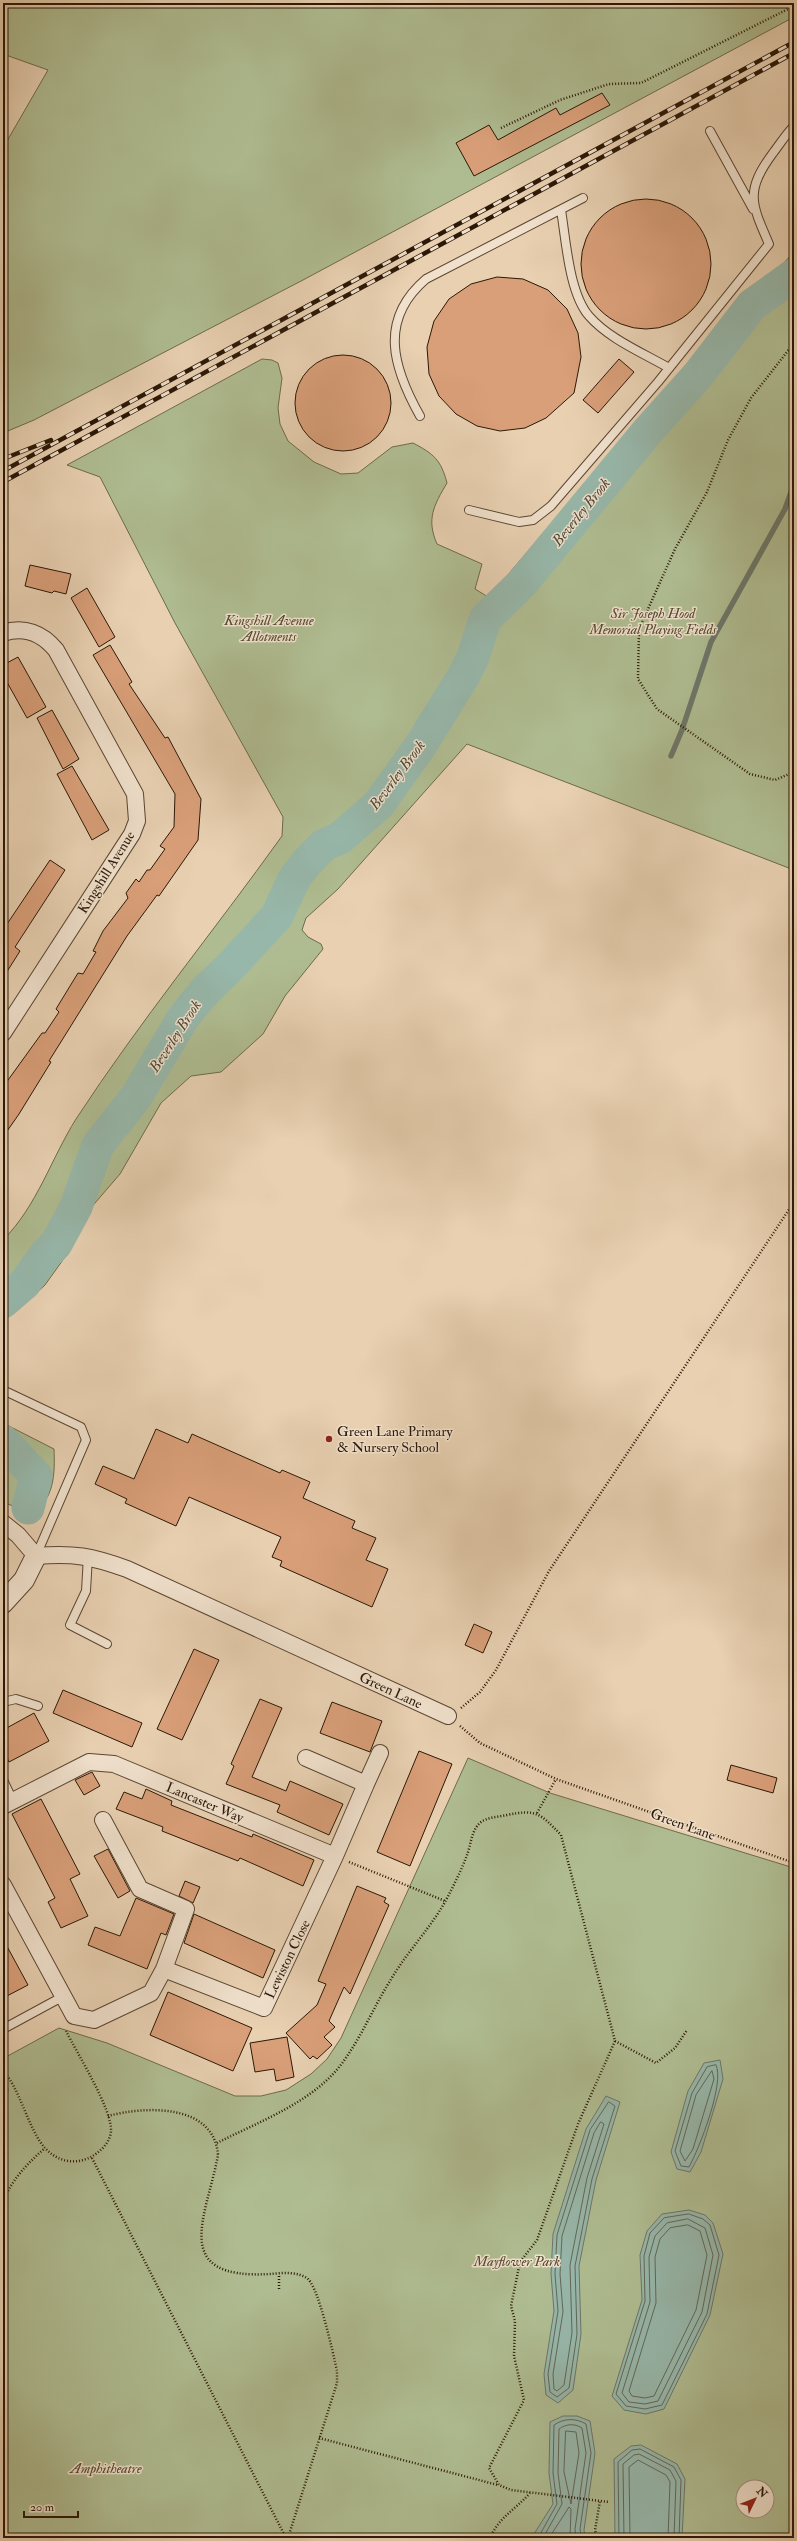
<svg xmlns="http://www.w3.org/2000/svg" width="797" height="2541" viewBox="0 0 797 2541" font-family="'IM FELL Double Pica',serif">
	<rect width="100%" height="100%" fill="#e8d0b1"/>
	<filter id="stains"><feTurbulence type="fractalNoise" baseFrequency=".005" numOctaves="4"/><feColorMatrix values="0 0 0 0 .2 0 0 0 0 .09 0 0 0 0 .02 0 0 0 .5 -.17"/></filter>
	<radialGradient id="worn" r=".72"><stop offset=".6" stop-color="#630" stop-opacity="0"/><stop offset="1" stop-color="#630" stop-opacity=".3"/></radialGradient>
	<path fill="#afbc91" stroke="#6d6a4c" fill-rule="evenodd" d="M3,3H794V17L303,280L34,420L3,433V148L48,70L3,54Z
		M794,252V870L467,744L338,889L306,918L302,930L308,937L321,944L323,949L285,996L263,1034L221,1072L191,1076L161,1103L120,1174L58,1246L65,1253V1257L45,1285L32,1297L14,1296L3,1311V1240C37,1206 51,1159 76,1119C140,1021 214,931 282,836L283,817L175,623L100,477L67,465L262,359L272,360L278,363L282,378L278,408L280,424L288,441L314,462L341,474L358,473L392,447L413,443C434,454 441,460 447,483C434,505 426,519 437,544L482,564L475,589L493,600L511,571L666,390Z
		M3,1423L54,1449C55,1472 55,1502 30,1513L3,1502Z
		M468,1758L550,1793L794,1868V2538H3V2131L8,2090L4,2071V2058L59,2028L107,2043L235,2096H261L286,2090L311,2074L327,2059L341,2038ZM743,2487H767V2511H743Z"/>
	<path fill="#97b7aa" stroke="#6c7769" d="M720,2060L723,2079L701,2152L690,2172L677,2169L671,2152L688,2091L704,2063Z
		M606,2096L620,2102L596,2180L579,2266L581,2334L573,2390L558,2403L546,2395L544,2374L554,2311L551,2274L553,2234L586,2129Z
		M689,2210L705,2215L713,2223L723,2254L710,2315L664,2409L646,2414L624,2410L612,2396L642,2300L640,2255L647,2231L662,2214Z
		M563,2416H577L590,2421L595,2453L584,2530L585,2538H534V2534L553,2504L549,2473L550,2422Z
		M641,2445L677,2464L685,2479L682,2538L615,2537L614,2459L631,2446Z"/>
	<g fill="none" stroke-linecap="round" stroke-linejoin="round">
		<path stroke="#616858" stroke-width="1" d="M716,2065C725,2083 699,2149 689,2167L681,2166L675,2151L692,2093L707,2067Z
			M712,2071L714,2079L693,2149L685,2161L680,2151L696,2095Z
			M609,2102L615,2106L592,2179L575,2266L577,2334L569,2388L557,2397L550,2392L548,2374L558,2311L555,2274L557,2235L590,2130Z
			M601,2122L604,2124L587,2178L570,2265L572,2333L564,2385L557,2391L554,2389L553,2374L563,2312L560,2274L562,2236L594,2133Z
			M689,2214L703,2219L710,2225L719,2255L707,2314L662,2405L645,2409L626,2406L616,2394L645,2301L644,2256L650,2233L664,2218Z
			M688,2219L705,2228L713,2255L702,2312L658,2401L645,2404L629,2402L622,2393L650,2302L649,2257L655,2236L667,2223Z
			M688,2225L700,2231L707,2255L696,2310L654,2396L645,2398L632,2396L629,2391L656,2303L655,2257L660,2239L670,2228Z
			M566,2431L576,2432L579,2453L571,2504L564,2472Z
			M538,2538L557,2504L553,2473L554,2425C564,2418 576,2418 586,2424L591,2453L580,2529L581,2538
			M543,2538L562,2504L558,2473L559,2429C566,2424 574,2423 582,2428L586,2453L575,2529L576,2538
			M549,2538L569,2507L571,2509L570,2538
			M619,2538L618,2462L632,2450L640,2449L674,2467L681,2480L679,2538
			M624,2538L623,2464L634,2455L639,2454L670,2470L676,2481L674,2538
			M630,2538L629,2467L638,2460L666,2475L670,2482L668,2538"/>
		<path stroke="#6c7769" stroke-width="5.5" d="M671,756L682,730L711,642L785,509L794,484"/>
		<path stroke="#97b7aa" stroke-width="33" d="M3,1302L25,1283L45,1255L56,1244L76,1207L98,1145L136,1097L183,1018L203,993L229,968L277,916L294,879L307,862L324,845L340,838L378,805L419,748L463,677L473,657L485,619L522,583L647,432L698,375L752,305L794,275
			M3,1441L36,1476L28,1508"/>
	</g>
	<path fill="#d99f79" stroke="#2b1807" d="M602,93L610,105L474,176L456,143L489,125L498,140L556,108L560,115Z
		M581 264a65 65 0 1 1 130 0a65 65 0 1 1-130 0Z
		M497,277L523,279L548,290L567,309L578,333L581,357L574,393L546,418L525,428L500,431L477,426L456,414L439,396L429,374L427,347L434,321L449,299L471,284Z
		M295 403a48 48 0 1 1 96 0a48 48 0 1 1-96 0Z
		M619,359L634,372L598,413L583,400Z
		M30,565L71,574L66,594L54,591L52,593L25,586Z
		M87,588L115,637L99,647L71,598Z
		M110,645L132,682L129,684L165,738L168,737L201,799L198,840L159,896L157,895L127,936L49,1061L51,1062L19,1114L3,1137V1087L42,1033H45L59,1012L56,1009L78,973L83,974L96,952L93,951L103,931L128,898L126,893L136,879L139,882L147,870H150L165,849L160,846L174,827L175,794L93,655Z
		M18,657L46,707L27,718L3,675V665Z
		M52,710L79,759L63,769L37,718Z
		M72,766L109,830L92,840L57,774Z
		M50,860L65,870L15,947L20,951L3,978V930Z
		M156,1429L188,1443L192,1434L280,1473L282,1470L310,1482L303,1498L355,1521L352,1528L376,1538L366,1560L388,1569L372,1607L280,1566L282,1561L272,1557L281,1537L189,1497L176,1526L125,1503L127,1499L95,1484L103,1466L134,1479Z
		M474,1624L492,1632L483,1653L465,1645Z
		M194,1649L219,1660L182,1740L157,1729Z
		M63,1690L142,1723L132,1747L53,1713Z
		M260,1699L282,1708L252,1777L286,1791L290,1781L343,1804L329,1835L277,1812L280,1805L226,1784L234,1766L231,1764Z
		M332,1702L382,1721L370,1752L320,1733Z
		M34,1713L49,1741L9,1762L3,1750V1730Z
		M419,1751L452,1764L410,1866L377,1852Z
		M731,1765L777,1778L773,1793L727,1780Z
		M92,1772L100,1786L84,1795L75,1780Z
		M146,1789L172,1801L171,1805L252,1837L253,1834L314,1860L303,1886L240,1858L238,1861L162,1831L163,1827L116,1809L124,1792L142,1799Z
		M41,1799L80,1874L70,1879L88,1916L61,1928L48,1902L55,1898L12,1814Z
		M108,1849L130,1891L118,1898L94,1856Z
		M185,1881L200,1887L193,1903L179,1896Z
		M357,1886L386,1898L384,1902L389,1905L350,1994L344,1987L329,2021L335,2027L324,2037L332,2045L317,2059L313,2056L310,2059L286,2033L317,2005L326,1984L318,1981Z
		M136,1898L174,1914L166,1935L161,1933L147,1969L88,1945L95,1927L120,1936Z
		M194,1914L275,1950L263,1978L184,1943Z
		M3,1939L28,1985L3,1998Z
		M168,1992L252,2028L233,2071L150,2035Z
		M287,2037L294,2077L276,2081L274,2069L255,2072L250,2043Z"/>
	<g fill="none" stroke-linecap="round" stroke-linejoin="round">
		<g stroke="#5a4632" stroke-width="10">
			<path id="service" d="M710,131L753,209
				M561,210C566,240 569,293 589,316C609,339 643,353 669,368
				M420,416C393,368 378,320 426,279L583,198
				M469,510L519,522L533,520L551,506L658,382L769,244C751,203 745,191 773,153C780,144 786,134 794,126
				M5,1391L81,1427L86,1440L36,1556
				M88,1556L86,1591L70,1625L107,1644
				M3,1702L16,1699L38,1706
				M3,1780L13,1801
				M3,2029L62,1997"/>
		</g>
		<g stroke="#5a4632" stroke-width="18">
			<path id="minor" d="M3,633C24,626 42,633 56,650L135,794L137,821L132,834L3,1033
				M3,1523L18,1535L36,1556C74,1553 91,1556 127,1569L448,1716
				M366,1784L380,1753
				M3,1806L89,1762L114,1764L335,1856L366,1784L306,1758
				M3,1885L74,2016L94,2020L151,1993L164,1969L186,1909L140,1889L103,1820
				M164,1969L264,2008L335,1856"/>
		</g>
		<g stroke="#5a4632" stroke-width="22">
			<path id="tertiary" d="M3,1603L24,1580L36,1556"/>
		</g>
		<path stroke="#2b1807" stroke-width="2.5" stroke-dasharray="1 2" stroke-linecap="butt" d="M501,128L560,100L609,84L641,83L794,6
			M794,343L751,398L728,440L707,492L675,549L639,629L638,679L657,709L750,774L775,780L794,772
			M461,1708L480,1692L496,1670L549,1571L794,1202
			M460,1726L480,1743L556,1779L794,1863
			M537,1813L556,1779
			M349,1862L445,1901
			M615,2041L656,2063L675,2048L687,2030
			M3,2071C19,2086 29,2131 45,2148C55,2159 69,2164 83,2160C95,2157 110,2145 111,2131C112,2109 77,2053 66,2031
			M108,2116C145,2106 214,2103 218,2155C207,2216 168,2280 270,2274C282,2273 298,2271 308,2279C319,2289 333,2353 337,2371V2383L288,2538
			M217,2143C260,2121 314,2102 343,2062C362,2036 373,2008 390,1981C406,1953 429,1930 445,1902C453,1887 461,1871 467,1855C471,1845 471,1830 481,1822C488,1817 498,1817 507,1815C536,1809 540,1813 561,1835L615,2041L578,2124L537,2240L520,2262L511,2306L515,2321L514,2356L524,2400L489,2468L499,2485L511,2490L609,2502
			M92,2158L286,2538
			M3,2202C12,2179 27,2164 45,2148
			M279,2289V2274
			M319,2438L498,2485
			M490,2538C499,2517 515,2510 530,2493
			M597,2538L595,2530L600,2501"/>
		<use href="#service" stroke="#f0e0cc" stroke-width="8"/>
		<use href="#minor" stroke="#f0e0cc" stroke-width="16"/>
		<use href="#tertiary" stroke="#f0e0cc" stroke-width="20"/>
		<g stroke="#2b1807" stroke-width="4.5">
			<path id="rail" d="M3,459L51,440
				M3,471L794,42
				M3,482L794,53"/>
		</g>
		<use href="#rail" stroke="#f0e0cc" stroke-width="3" stroke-dasharray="9" stroke-linecap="butt"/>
	</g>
	<circle fill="#8f2418" stroke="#f0e0cc" stroke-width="1.5" cx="329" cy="1439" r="4"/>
	<g text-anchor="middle" stroke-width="3" stroke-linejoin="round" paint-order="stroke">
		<g font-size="14" font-style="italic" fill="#534930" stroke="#f0e0cc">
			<text x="653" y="618">Sir Joseph Hood<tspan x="653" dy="16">Memorial Playing Fields</tspan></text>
			<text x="269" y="625">Kingshill Avenue<tspan x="269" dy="16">Allotments</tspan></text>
			<text x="517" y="2266">Mayflower Park</text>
			<text x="106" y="2473">Amphitheatre</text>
		</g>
		<g font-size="14" fill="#2b1807" stroke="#f0e0cc">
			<text transform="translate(106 872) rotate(-58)" y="5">Kingshill Avenue</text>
			<text transform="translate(391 1690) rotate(25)" y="5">Green Lane</text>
			<text transform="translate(205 1802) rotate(23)" y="5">Lancaster Way</text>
			<text transform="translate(683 1824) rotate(20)" y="5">Green Lane</text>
			<text transform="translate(287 1959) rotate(-64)" y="5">Lewiston Close</text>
		</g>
		<g font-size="14" fill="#2b1807" stroke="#f0e0cc" text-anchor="start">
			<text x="337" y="1436">Green Lane Primary<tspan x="337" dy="16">&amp; Nursery School</tspan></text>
		</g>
		<g font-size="15" font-style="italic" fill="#4b4838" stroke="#f0e0cc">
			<text transform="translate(581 512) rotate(-51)" y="5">Beverley Brook</text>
			<text transform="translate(397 775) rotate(-53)" y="5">Beverley Brook</text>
			<text transform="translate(175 1036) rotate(-57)" y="5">Beverley Brook</text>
		</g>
	</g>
	<rect width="797" height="2541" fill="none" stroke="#e8d0b1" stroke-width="16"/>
	<rect x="4" y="4" width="789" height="2533" fill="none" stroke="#2b1807" stroke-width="2"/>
	<rect x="8" y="8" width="781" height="2525" fill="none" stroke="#2b1807"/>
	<g transform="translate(755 2499) rotate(47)"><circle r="19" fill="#f0e0cc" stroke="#a1907d"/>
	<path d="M0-3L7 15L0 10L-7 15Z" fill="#8f2418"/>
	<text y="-6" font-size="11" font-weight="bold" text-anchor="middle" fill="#2b1807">N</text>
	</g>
	<path d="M24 2511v6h54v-6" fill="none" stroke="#2b1807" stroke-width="2"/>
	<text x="30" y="2511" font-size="12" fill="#2b1807" stroke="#f0e0cc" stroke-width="3" paint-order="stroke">20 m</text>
	<rect width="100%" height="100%" filter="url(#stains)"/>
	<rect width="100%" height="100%" fill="url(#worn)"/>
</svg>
